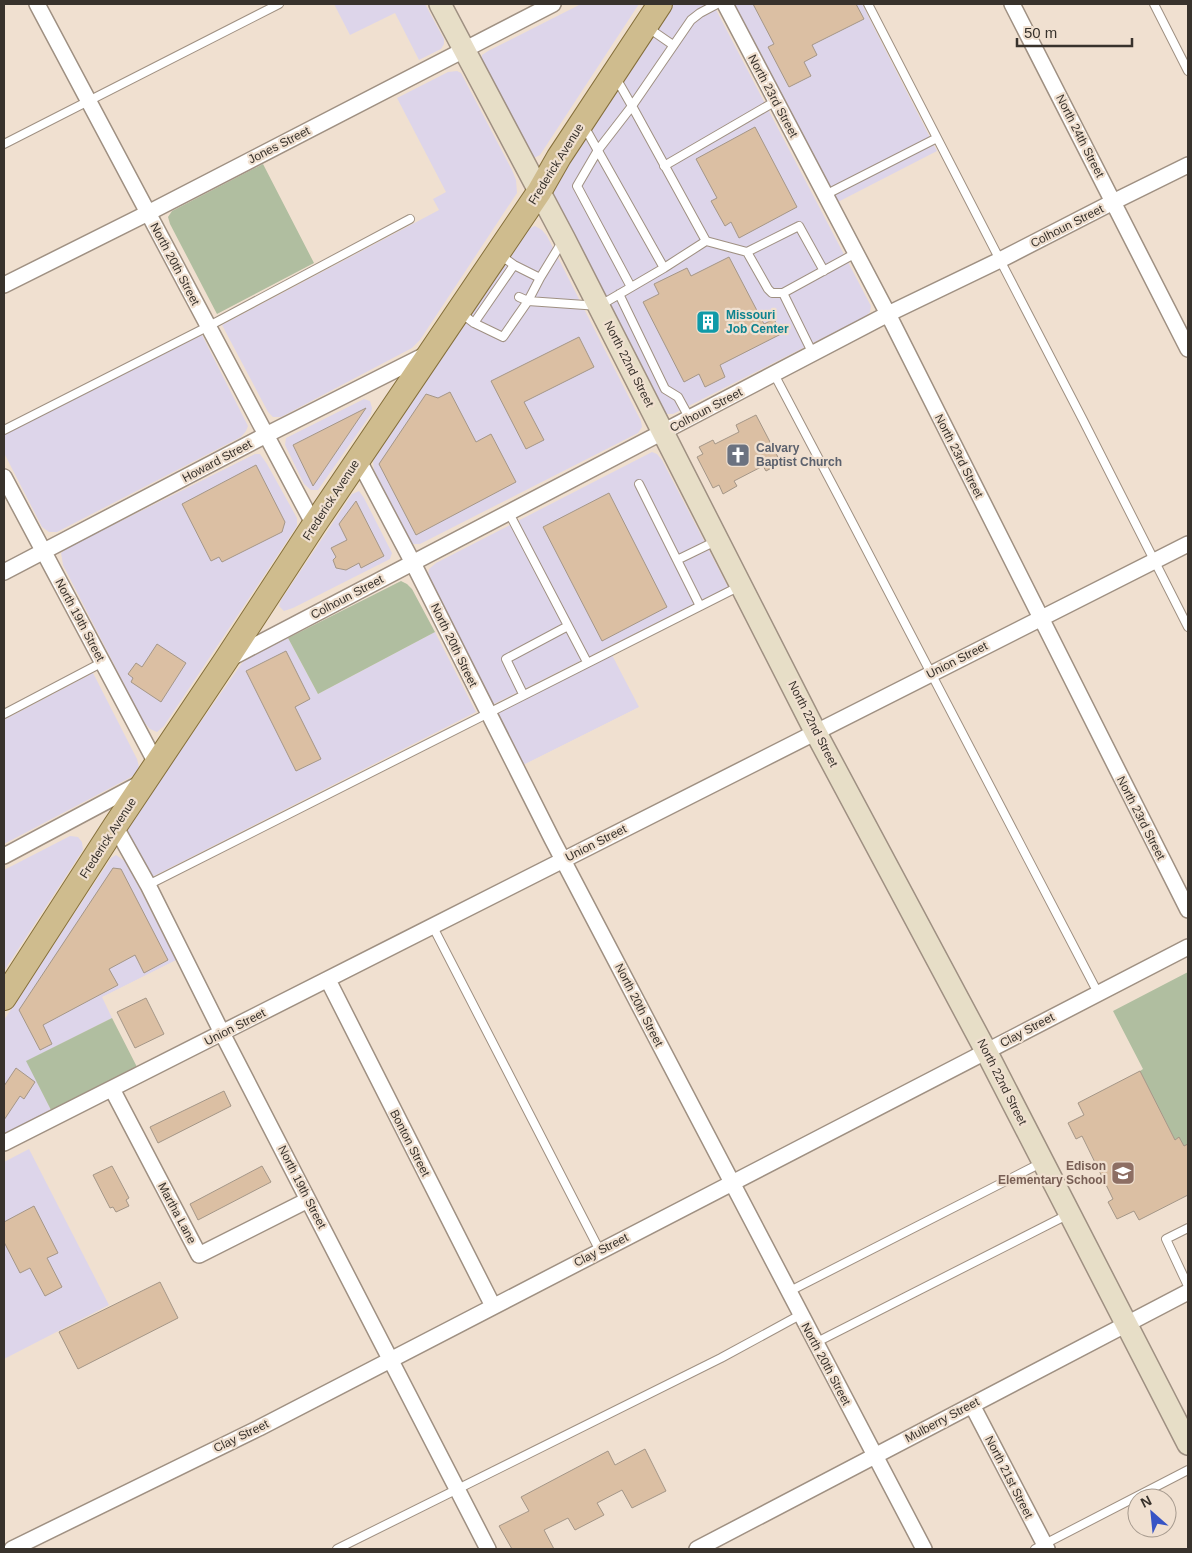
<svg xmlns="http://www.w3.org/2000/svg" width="1192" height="1553" viewBox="0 0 1192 1553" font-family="Arial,sans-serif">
	<rect width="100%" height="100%" fill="#f0e0d0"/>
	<path fill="#ddd5ea" d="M334,4H425L444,39V44L441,49L419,60L395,13L350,35Z
		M581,4H639L540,155L534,158L528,153L482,61V55L488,51Z
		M674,4H713L871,306L870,312L866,316L673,414H666L661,409L552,195L553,187L558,179Z
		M732,4H862L937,151L836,203Z
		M457,71L461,73L512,170L516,180L517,193L420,340L412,348L281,417H273L268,412L222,325L439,210L433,199L446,192L397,98L448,72Z
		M535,226L542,230L547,236L641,421L642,427L638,433L420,544H412L407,537L374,470L373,462L375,456L526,230Z
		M202,335L248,426L246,431L241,437L57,532H49L42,527L4,453V435Z
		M364,399L370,401L372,408L371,414L318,490H311L304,484L285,445L286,438Z
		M652,452L657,454L662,460L728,587L492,705L428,576L429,569L436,563Z
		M255,454H260L267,464L297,518V526L164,726L157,732L150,729L143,721L63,565L61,553L69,547Z
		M359,491L364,498L392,553L390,559L293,608L284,611L279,606L281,600L352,494Z
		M435,632L476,712L152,877L129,836L127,827L242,663L251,656L288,638L318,694Z
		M612,655L639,707L523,765L497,714Z
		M93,673L137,759L139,767L135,775L4,844V720Z
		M70,836L78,837L82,842L83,850L4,971V870Z
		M116,855L126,862L176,960L102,997L112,1018L27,1061L51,1110L4,1134V1020L111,858Z
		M29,1149L109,1305L4,1359V1162Z"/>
	<path fill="#b0bea0" d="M263,164L314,263L217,314L170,224L168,217L172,211Z
		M401,581L407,584L412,589L435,632L318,694L288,638Z
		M1188,972V1144L1184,1146L1179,1138L1175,1140L1140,1071L1143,1069L1113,1011Z
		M112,1018L137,1067L51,1110L26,1061Z"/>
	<path fill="#dbbfa3" stroke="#a49687" d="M753,4H856L864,19L812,45L817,55L804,62L811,76L789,87L768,47L774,44Z
		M755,127L797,207L739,238L731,222L725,226L711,201L717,198L696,159Z
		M729,257L764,324L774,319L781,334L720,365L725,377L705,387L699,374L684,382L643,302L659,294L654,284L687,268L691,276Z
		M579,337L594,367L524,402L544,440L526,449L491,381Z
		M450,392L476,442L491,434L516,482L416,535L379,464L426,394L438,398Z
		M366,408L330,461L313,486L293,445Z
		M756,415L781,463L766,471L763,466L734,481L737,486L723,494L719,485L713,488L697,457L703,454L699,447L713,440L715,444L739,432L736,425Z
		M256,465L285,522L282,532L222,562L219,557L211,561L182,504Z
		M609,493L667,607L602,641L543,527Z
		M356,501L384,556L361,568L359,563L346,570L336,568L333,560L336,557L331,548L347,540L339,524Z
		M157,644L186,663L161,702L131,682L133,678L128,674L136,663L142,667Z
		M286,651L310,699L295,707L321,759L296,771L246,671Z
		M113,868L121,869L168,960L144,973L135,955L109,969L118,985L43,1025L52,1044L40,1050L19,1010Z
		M146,998L164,1034L135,1048L117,1012Z
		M16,1068L35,1082L24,1099L20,1096L4,1120V1086Z
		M1140,1071L1175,1140L1179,1137L1184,1146L1188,1144V1195L1139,1220L1134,1211L1117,1219L1108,1202L1113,1199L1082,1136L1076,1139L1068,1123L1084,1115L1078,1103Z
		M224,1091L231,1106L158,1143L150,1127Z
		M112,1166L129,1198L126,1200L129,1206L116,1212L113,1207L110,1208L93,1175Z
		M262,1166L271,1182L198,1220L190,1204Z
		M34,1206L58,1253L47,1258L62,1287L45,1296L30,1268L20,1273L4,1242V1222Z
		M160,1282L178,1318L78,1369L59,1332Z
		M645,1449L666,1491L632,1508L622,1490L597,1503L604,1515L575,1530L568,1518L544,1530L554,1549H512L499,1526L529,1511L521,1497L608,1451L615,1465Z"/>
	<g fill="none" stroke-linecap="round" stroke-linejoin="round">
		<g stroke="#9f9082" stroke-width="10">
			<path id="lane" d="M868,4L1000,260L1083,420L1188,627
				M1154,4L1188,71
				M647,27L673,45
				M616,78L632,106L598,150L577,186L631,287
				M4,144L279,4
				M664,166L776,101
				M825,195L937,138
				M706,241L747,252
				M664,268L706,241L632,106L691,20L700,13L717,4
				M540,278L562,242
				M783,293H772L768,289L747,252L799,226L824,271
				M619,294L665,389L678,397L690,419
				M519,297L528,301L599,306L664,268L584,126
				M461,313L474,323L503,337L528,301L540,278L514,265L499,254
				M474,323L514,265
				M813,354L783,293L856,253
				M774,374L840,499L1098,993
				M4,430L209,326L410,219
				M639,484L700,606
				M509,513L587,662
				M677,560L716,541
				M523,694L506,659L568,626
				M4,714L103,662
				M148,885L740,586
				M433,927L600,1251
				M1188,1228L1166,1239L1188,1286
				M788,1292L1043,1162
				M815,1343L1069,1214
				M337,1549L721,1358L800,1315
				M1035,1549L1188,1470"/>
		</g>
		<g stroke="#9f9082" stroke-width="18">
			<path id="street" d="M37,4L314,525
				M725,4L888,314L1188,910
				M1012,4L1188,349
				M4,285L148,213L553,4
				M358,459L413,563L552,839L924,1549
				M4,477L156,763
				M4,572L266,435L427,354
				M229,659L888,314L1000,260L1113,202L1188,165
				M115,826L148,885L222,1033L488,1549
				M4,856L139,784
				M328,980L493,1306
				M112,1089L199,1255L308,1200
				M4,1143C399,944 793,742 1188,544
				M972,1405L1047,1549
				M12,1549L259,1428L1188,947
				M697,1549L1188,1292"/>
		</g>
		<g stroke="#9f9082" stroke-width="24">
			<path id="secondary" d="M440,4L564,238L815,731L986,1051L1188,1444"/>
		</g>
		<g stroke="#856f3b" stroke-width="26">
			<path id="primary" d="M4,998L115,826L226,660L314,525L539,192L559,157L660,4"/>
		</g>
		<use href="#lane" stroke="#fff" stroke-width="8"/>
		<use href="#street" stroke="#fff" stroke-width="15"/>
		<use href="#secondary" stroke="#e7dec7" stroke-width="21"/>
		<use href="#primary" stroke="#cfbc8e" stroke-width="24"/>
	</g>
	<defs>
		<g id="building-square" transform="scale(1.25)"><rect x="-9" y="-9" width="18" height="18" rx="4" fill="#0f9aa8" stroke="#f0e0d0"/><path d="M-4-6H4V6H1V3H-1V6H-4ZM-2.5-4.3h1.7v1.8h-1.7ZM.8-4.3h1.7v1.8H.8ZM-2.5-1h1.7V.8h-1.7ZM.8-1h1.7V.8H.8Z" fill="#fff"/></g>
		<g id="church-square" transform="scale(1.25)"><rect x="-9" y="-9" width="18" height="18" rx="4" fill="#6b7280" stroke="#f0e0d0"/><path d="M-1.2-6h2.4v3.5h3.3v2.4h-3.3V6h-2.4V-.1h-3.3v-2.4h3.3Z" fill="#fff"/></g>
		<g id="school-square" transform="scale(1.25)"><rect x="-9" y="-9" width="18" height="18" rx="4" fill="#8d6e63" stroke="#f0e0d0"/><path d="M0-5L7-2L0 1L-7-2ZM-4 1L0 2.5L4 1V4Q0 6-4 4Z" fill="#fff"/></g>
	</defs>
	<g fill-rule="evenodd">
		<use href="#building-square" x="708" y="322"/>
		<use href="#church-square" x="738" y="455"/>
		<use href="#school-square" x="1123" y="1173"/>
	</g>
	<g text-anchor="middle" stroke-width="4.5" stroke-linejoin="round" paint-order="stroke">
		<g font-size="12" fill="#38322c" stroke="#f0e0d0">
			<text transform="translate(773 96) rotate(62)" y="4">North 23rd Street</text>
			<text transform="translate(1080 136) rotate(63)" y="4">North 24th Street</text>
			<text transform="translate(279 145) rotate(-27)" y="4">Jones Street</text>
			<text transform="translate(556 164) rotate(-58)" y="4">Frederick Avenue</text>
			<text transform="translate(1067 226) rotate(-27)" y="4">Colhoun Street</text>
			<text transform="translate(175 264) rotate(62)" y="4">North 20th Street</text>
			<text transform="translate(629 364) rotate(63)" y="4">North 22nd Street</text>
			<text transform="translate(706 410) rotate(-28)" y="4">Colhoun Street</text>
			<text transform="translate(959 456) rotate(63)" y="4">North 23rd Street</text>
			<text transform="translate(217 461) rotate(-28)" y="4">Howard Street</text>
			<text transform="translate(331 500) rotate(-57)" y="4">Frederick Avenue</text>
			<text transform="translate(347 597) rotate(-28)" y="4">Colhoun Street</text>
			<text transform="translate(80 620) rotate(62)" y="4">North 19th Street</text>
			<text transform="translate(454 645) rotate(64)" y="4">North 20th Street</text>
			<text transform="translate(957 660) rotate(-27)" y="4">Union Street</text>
			<text transform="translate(813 724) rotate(63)" y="4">North 22nd Street</text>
			<text transform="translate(1141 818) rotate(63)" y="4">North 23rd Street</text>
			<text transform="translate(108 838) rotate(-57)" y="4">Frederick Avenue</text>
			<text transform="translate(596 843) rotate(-27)" y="4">Union Street</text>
			<text transform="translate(639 1005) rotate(63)" y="4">North 20th Street</text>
			<text transform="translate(235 1027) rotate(-27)" y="4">Union Street</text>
			<text transform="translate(1027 1030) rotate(-28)" y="4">Clay Street</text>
			<text transform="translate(1002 1082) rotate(63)" y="4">North 22nd Street</text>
			<text transform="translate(410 1143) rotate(63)" y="4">Bonton Street</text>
			<text transform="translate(302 1187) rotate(63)" y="4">North 19th Street</text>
			<text transform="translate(177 1213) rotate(62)" y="4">Martha Lane</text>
			<text transform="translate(601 1250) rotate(-27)" y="4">Clay Street</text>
			<text transform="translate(826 1364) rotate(62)" y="4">North 20th Street</text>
			<text transform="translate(942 1420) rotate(-28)" y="4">Mulberry Street</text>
			<text transform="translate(241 1436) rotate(-26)" y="4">Clay Street</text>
			<text transform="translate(1009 1477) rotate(63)" y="4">North 21st Street</text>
		</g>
		<g font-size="12" font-weight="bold" fill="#0d838f" stroke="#f0e0d0" text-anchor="start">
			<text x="726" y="319">Missouri<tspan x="726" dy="14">Job Center</tspan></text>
		</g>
		<g font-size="12" font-weight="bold" fill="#5b616d" stroke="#f0e0d0" text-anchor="start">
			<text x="756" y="452">Calvary<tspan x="756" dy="14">Baptist Church</tspan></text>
		</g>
		<g font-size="12" font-weight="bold" fill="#785e54" stroke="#f0e0d0" text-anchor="end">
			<text x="1106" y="1170">Edison<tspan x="1106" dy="14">Elementary School</tspan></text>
		</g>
	</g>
	<rect width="1192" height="1553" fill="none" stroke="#38322c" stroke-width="10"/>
	<g transform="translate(1152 1513) rotate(333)"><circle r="24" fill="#f0e0d0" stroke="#a69a8e"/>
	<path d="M0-4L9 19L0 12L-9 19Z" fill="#3754c5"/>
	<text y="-8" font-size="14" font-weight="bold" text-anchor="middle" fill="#38322c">N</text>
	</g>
	<path d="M1017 38v8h115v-8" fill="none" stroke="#38322c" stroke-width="2.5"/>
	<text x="1024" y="38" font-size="15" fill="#38322c" stroke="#f0e0d0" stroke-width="4" paint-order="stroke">50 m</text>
</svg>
